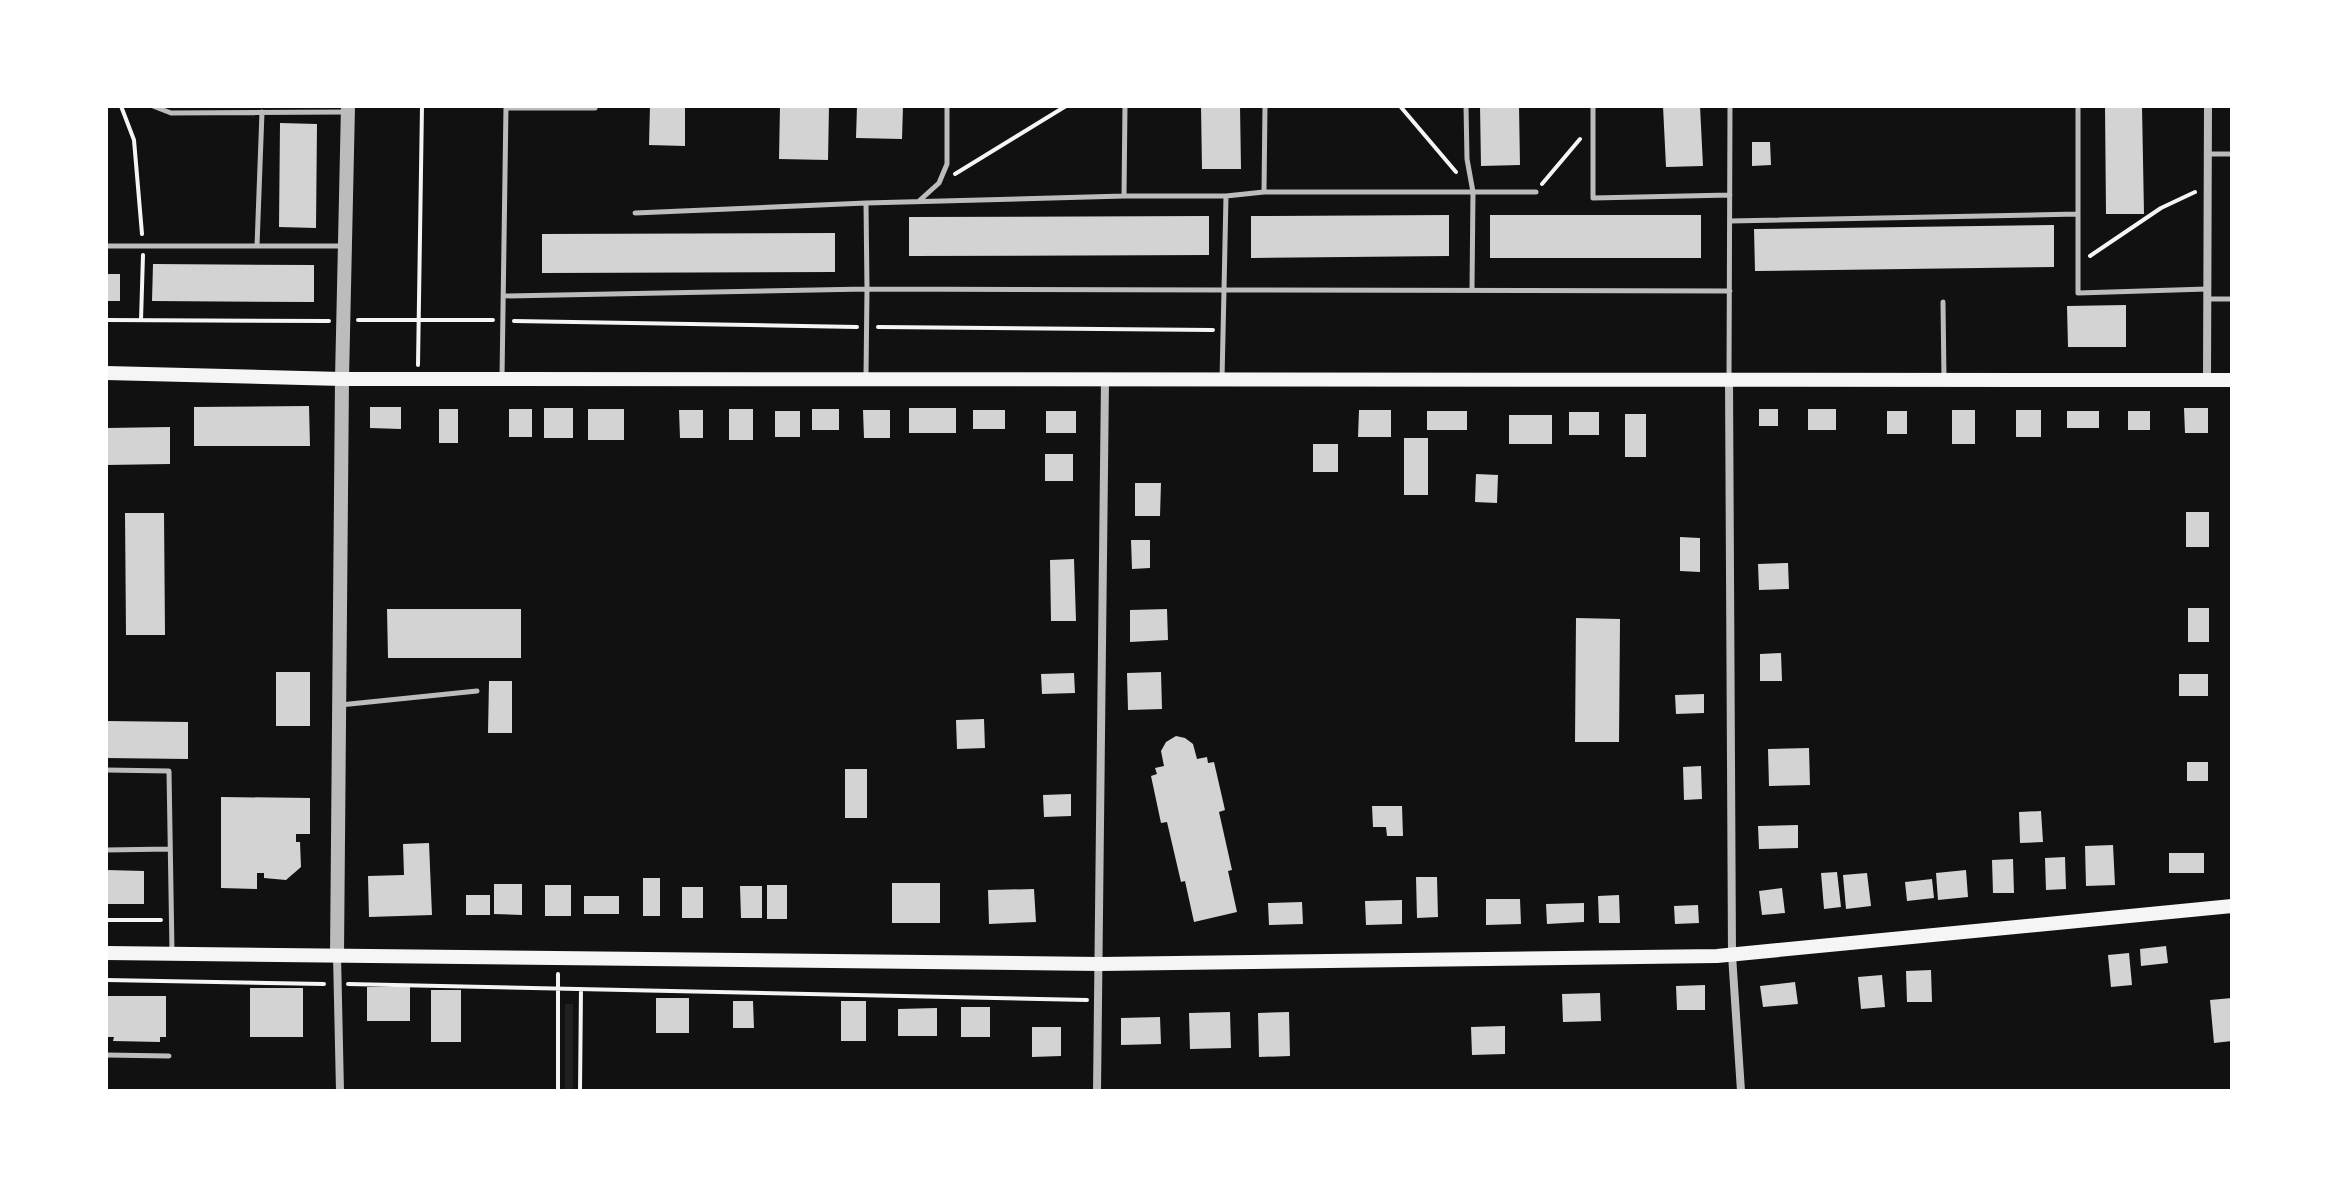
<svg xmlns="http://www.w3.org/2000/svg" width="2338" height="1197" viewBox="0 0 2338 1197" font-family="'Fira Sans Condensed',sans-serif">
	<rect width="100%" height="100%" fill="#111"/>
	<path fill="#202020" d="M565,1004H573V1091H565Z"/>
	<path fill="#d3d3d3" d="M650,106H685V146L649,145Z
		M780,106H829L828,160L779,159Z
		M857,106H903L902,139L856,138Z
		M1201,106H1240L1241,169H1202Z
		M1480,106H1519L1520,165L1481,166Z
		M1663,106H1700L1703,166L1666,167Z
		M2105,106H2142L2144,214H2106Z
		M280,123L317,124L316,228L279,227Z
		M1752,142H1770L1771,165L1752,166Z
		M1449,215V256L1251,258V216Z
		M1490,215H1701V258H1490Z
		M1209,216V255L909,256V217Z
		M2054,225V267L1755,271L1754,229Z
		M835,233V272L542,273V234Z
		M153,264L314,265V302L152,301Z
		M106,274H120V301H106Z
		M2126,305V347H2068L2067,306Z
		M309,406L310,446H194V407Z
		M370,407H401V429L370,428Z
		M544,408H573V438H544Z
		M909,408H956V433H909Z
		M2184,408H2208V433H2185Z
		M439,409H458V443H439Z
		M509,409H532V437H509Z
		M588,409H624V440H588Z
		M729,409H753V440H729Z
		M812,409H839V430H812Z
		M1759,409H1778V426H1759Z
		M1808,409H1836V430H1808Z
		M679,410H703V438H680Z
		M863,410H890V438H864Z
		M973,410H1005V429H973Z
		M1359,410H1391V437H1358Z
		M1952,410H1975V444H1952Z
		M2016,410H2041V437H2016Z
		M775,411H800V437H775Z
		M1046,411H1076V433H1046Z
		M1427,411H1467V430H1427Z
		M1887,411H1907V434H1887Z
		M2067,411H2099V428H2067Z
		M2128,411H2150V430H2128Z
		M1569,412H1599V435H1569Z
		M1625,414H1646V457H1625Z
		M1509,415H1552V444H1509Z
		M170,427V464L106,465V428Z
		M1404,438H1428V495H1404Z
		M1313,444H1338V472H1313Z
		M1045,454H1073V481H1045Z
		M1476,474L1498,475L1497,503L1475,502Z
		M1135,483H1161L1160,516H1135Z
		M2186,512H2209V547H2186Z
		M125,513H164L165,635H126Z
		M1680,537L1700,538V572L1680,571Z
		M1131,540H1150V568L1132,569Z
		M1074,559L1076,621H1051L1050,560Z
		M1788,563L1789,589L1759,590L1758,564Z
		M2188,608H2209V642H2188Z
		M387,609H521V658H388Z
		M1167,609L1168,640L1130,642V610Z
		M1576,618L1620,619L1619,742H1575Z
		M1781,653L1782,681H1760V654Z
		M276,672H310V726H276Z
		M1161,672L1162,709L1128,710L1127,673Z
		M1074,673L1075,693L1042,694L1041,674Z
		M2179,674H2208V696H2179Z
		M489,681H512V733H488Z
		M1704,694V713L1676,714L1675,695Z
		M984,719L985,748L957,749L956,720Z
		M106,721L188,722V759L106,758Z
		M1176,736L1185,738L1193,744L1197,759L1207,757L1208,763L1214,762L1225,810L1219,812L1232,870L1228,871L1237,912L1194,922L1185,881L1181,882L1167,822L1161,823L1151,776L1157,774L1155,768L1164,766L1161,751L1166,742Z
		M1809,748L1810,785L1769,786L1768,749Z
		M2187,762H2208V781H2187Z
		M1701,766L1702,799L1684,800L1683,767Z
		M845,769H867V818H845Z
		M1071,794V816L1044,817L1043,795Z
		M221,797L310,798V834H296V842H300L301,867L286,880L264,878V873H257V889L221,888Z
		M1372,806H1402L1403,836H1387L1386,827H1373Z
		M2041,811L2043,842L2020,843L2019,812Z
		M1798,825V848L1759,849L1758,826Z
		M429,843L432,915L369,917L368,876L404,875L403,844Z
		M2113,845L2115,885L2086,886L2085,846Z
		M2169,853H2204V873H2169Z
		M2065,857L2066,889L2046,890L2045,858Z
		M2013,859L2014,893H1993L1992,860Z
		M106,870L144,871V904H106Z
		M1966,870L1968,897L1938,900L1936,873Z
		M1837,872L1841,907L1824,909L1821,873Z
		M1867,873L1871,906L1846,909L1843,875Z
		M1416,877H1437L1438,917L1417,918Z
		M643,878H660V916H643Z
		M1932,879L1934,898L1907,901L1905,882Z
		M892,883H940V923H892Z
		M494,884H522V915L494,914Z
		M545,885H571V916H545Z
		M767,885H787V919H767Z
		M740,886H762V918H741Z
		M682,887H703V918H682Z
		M1782,888L1785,913L1762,915L1759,891Z
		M1034,889L1036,922L989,924L988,890Z
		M466,895H490V915H466Z
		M1619,895L1620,923H1599L1598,896Z
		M584,896H619V914H584Z
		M1486,899H1520L1521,924L1486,925Z
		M1402,900V924L1366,925L1365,901Z
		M1302,902L1303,924L1269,925L1268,903Z
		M1584,903V922L1547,924L1546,904Z
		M1698,905L1699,923L1675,924L1674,906Z
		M2166,946L2168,963L2141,966L2140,949Z
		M2129,953L2132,985L2111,987L2108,955Z
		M1931,970L1932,1002H1907L1906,971Z
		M1882,975L1885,1007L1861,1009L1858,977Z
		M1795,982L1798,1004L1763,1007L1760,986Z
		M1705,985V1010H1677L1676,986Z
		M367,987H410V1021H367Z
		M250,988H303V1037H250Z
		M431,990H461V1042H431Z
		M1600,993L1601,1021L1563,1022L1562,994Z
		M106,996H166V1037H160V1042L113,1041L114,1037H106Z
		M656,998H689V1033H656Z
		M2232,998V1041L2214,1043L2210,1000Z
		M733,1001H753L754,1028H733Z
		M841,1001H866V1041H841Z
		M961,1007H990V1037H961Z
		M937,1008V1036H898V1009Z
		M1230,1012L1231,1048L1190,1049L1189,1013Z
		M1289,1012L1290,1056L1259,1057L1258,1013Z
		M1160,1017L1161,1044L1121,1045V1018Z
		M1505,1026V1054L1472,1055L1471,1027Z
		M1032,1027H1061V1056L1032,1057Z"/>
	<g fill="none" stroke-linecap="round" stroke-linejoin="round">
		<path stroke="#f5f5f5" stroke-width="4" d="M121,106L134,140L142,234
			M1400,106L1456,172
			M955,174L1066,106
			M1542,184L1580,139
			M2090,256L2161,208L2195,192
			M106,320L329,321
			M141,320L143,255
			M358,320H493
			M514,321L857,327
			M878,327L1213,330
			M418,365L422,106
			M106,920H161
			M558,974V1091
			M106,980L324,984
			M348,984L1087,1000
			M580,1091L581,989"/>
		<path stroke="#bcbcbc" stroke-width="5" d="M153,106L171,113L347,112
			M1593,106V198L1730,195
			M2078,106V293L2207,289
			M506,108H595
			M2208,154H2232
			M1264,192H1473L1467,159L1466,106
			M1124,196L1125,106
			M1226,196L1264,192L1265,106
			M919,201L939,183L947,164V106
			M635,213L866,203L867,289L1224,290L1226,196H1124L866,203
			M1730,221L2078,214
			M106,246H344
			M257,246L262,112
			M1472,289L1473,192H1536
			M503,296L867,289L866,376
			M2208,299H2232
			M1943,302L1944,379
			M502,378L506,106
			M1222,379L1224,290L1730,291
			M1729,379L1730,106
			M340,705L477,691
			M106,770L169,771L172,952
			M106,850L170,849
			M106,1055L169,1056"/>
		<path stroke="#bcbcbc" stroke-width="8" d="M1729,380L1732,955L1741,1091
			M2207,380L2208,106
			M337,955L340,1091
			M1097,1091L1105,379"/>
		<path stroke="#bcbcbc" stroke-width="14" d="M337,955L342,379L348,106"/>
		<path stroke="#f5f5f5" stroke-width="14" d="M106,373L342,379L2232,380
			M106,953L1100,964L1717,956L2232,906"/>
	</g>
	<rect width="2338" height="1197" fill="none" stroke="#ffffff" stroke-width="216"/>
</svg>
